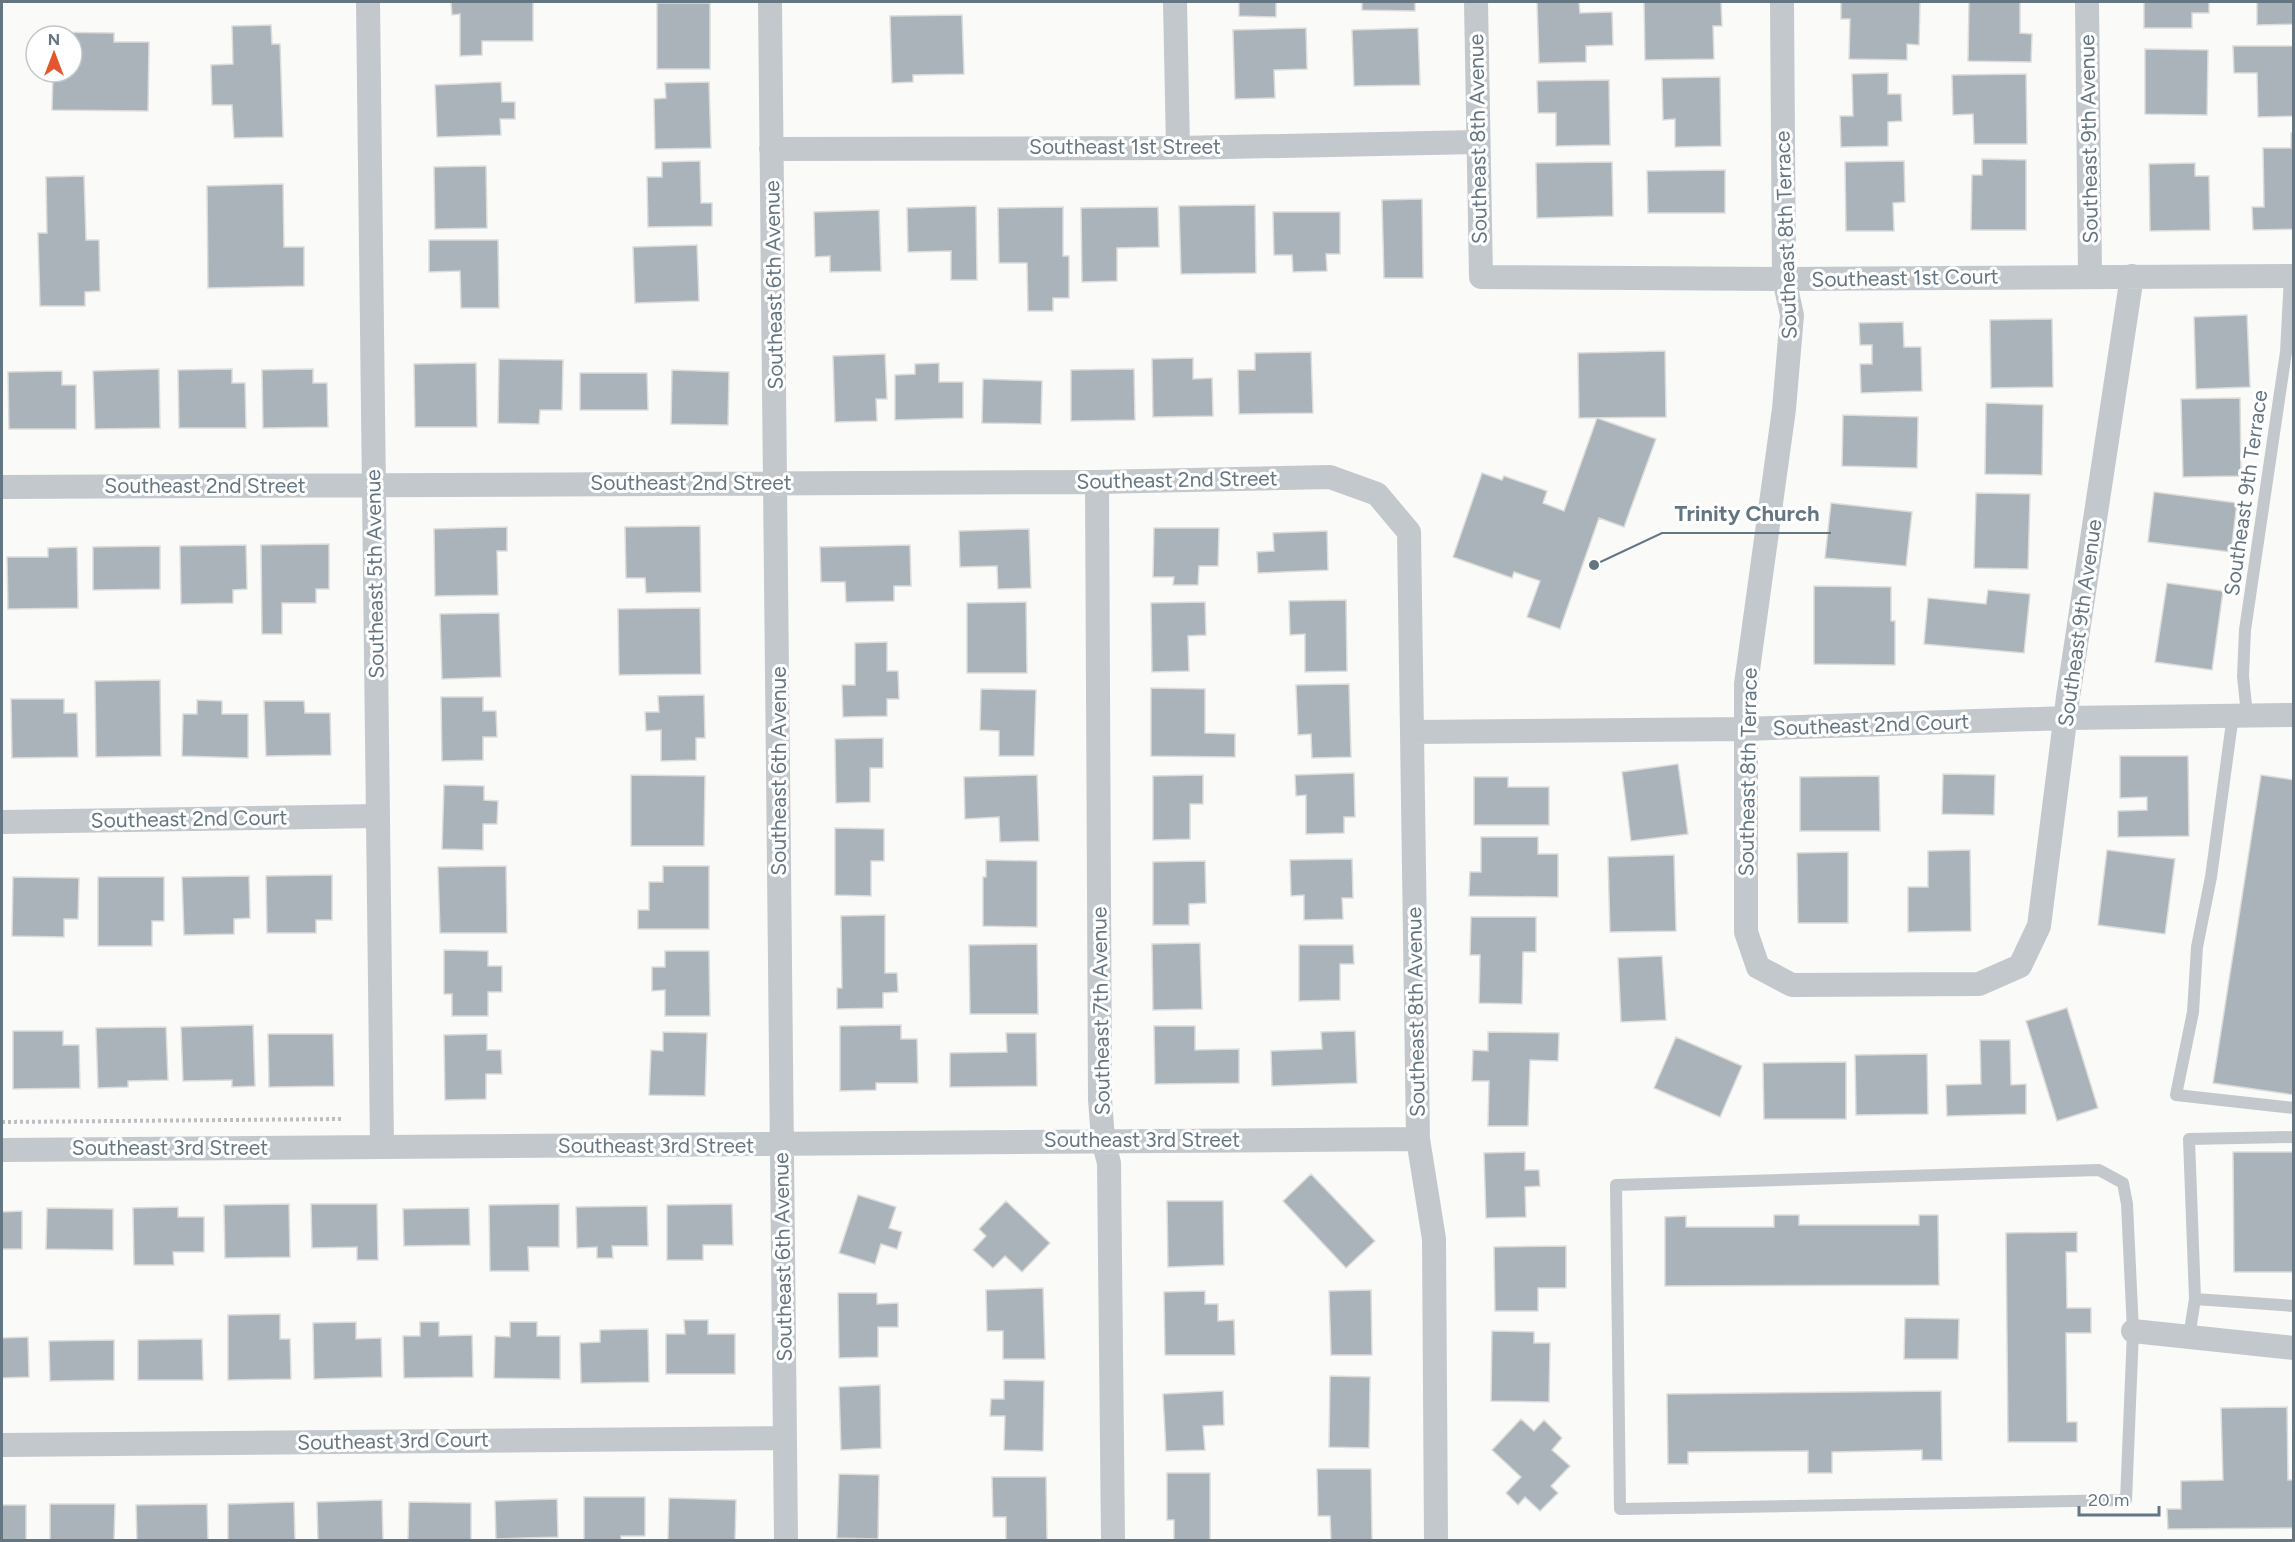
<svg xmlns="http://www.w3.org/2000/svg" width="2295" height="1542" viewBox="0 0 2295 1542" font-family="Figtree,sans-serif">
	<rect width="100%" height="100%" fill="#fafaf8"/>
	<path fill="#aab3b9" stroke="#dcdcda" stroke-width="1.5" d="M451,2H533V41H482V55L460,56V14L452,15Z
		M1239,2H1276V17L1239,16Z
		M1362,2H1415V11L1362,10Z
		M1537,2H1579L1580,13L1612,12L1613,45L1586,46V62L1539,63Z
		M1644,2H1721L1722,26H1713L1714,59L1645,60Z
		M1841,2H1920L1919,45L1907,44V60L1849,59L1850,19H1841Z
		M1969,2H2020V33L2032,34L2031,62L1968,61Z
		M2144,2H2209V13H2192V28H2144Z
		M2257,2H2294V24L2257,25Z
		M657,3H710V69H657Z
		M962,15L964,74L913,75V82L892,83L890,16Z
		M271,25L272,44H280L283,137L234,138L232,105H212L211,65L233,64L232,26Z
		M1306,28L1307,69L1274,70L1275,98L1235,99L1233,30Z
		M1418,28L1420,85L1354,86L1352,30Z
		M42,32L114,33V42H149L148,111L52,110L53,74L41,72H72V36H42Z
		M2233,46H2294V116L2258,117L2257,73H2234Z
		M2145,49L2208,50L2207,115L2145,114Z
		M1888,73V94H1901L1902,121L1888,122V146L1841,147L1840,116H1853L1852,74Z
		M2026,74L2027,144H1974L1973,114L1953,115L1952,75Z
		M1720,77L1721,146L1675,147V119L1663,120L1662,78Z
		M1609,80L1610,145L1556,146V113H1538L1537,81Z
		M501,82L502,102H515V119H500L501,135L437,137L435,85Z
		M709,82L711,148L655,149L654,99L666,98L665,83Z
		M2291,133H2294V229L2253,230L2252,207H2264L2263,148H2291Z
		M1982,159L2026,160V230H1971L1972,175H1982Z
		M700,161L701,203H712V226L648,227L647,177H662V162Z
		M1904,161L1905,202L1893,203L1894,231H1846L1845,162Z
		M1612,162L1613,216L1537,218L1536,163Z
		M2195,163V176H2209L2210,230L2150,231L2149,164Z
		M486,166L487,228L435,229L434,167Z
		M1725,170V213H1648L1647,171Z
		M84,176L86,240H99L100,291L85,292V306H40L38,233H47L46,177Z
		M283,184L284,247H304V286L208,288L207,186Z
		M1422,199L1423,278H1384L1382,200Z
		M1255,205L1256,273L1181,274L1179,206Z
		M976,206L977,280H951V251L908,252L907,208Z
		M1063,207V256H1069V298H1053V311H1028L1027,263H999L998,208Z
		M1158,207L1159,247L1117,248V281L1082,282L1081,208Z
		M879,210L881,271L830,272V256L815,257L814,212Z
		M1273,212H1340V254H1326L1327,271L1293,272L1292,255H1274Z
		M429,240H498L499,308H461L460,271L429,272Z
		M697,245L699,301L635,303L633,247Z
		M2247,315L2250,387L2196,389L2194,317Z
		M2052,319L2053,387L1991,388L1990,320Z
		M1903,322L1904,347H1921L1922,391L1861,393L1860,364H1872V345H1860L1859,323Z
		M1665,351L1666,417L1579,418L1578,353Z
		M1311,352L1313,413L1239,414L1238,370H1255V353Z
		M885,354L887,399H876L877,421L835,422L833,356Z
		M1193,358V379L1212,378L1213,416L1153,417L1152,359Z
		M499,359L563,360L562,410H540L539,424L498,423Z
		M476,363L477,427H415L414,364Z
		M939,363V382H963V418L895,420V375L915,374V364Z
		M159,369L160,428L95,429L93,371Z
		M232,369V383H245L246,428H179L178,370Z
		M313,369V383H327L328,427L263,428L262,370Z
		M1134,369L1135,420L1071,421V370Z
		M672,370L729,372L728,425L671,424Z
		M62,371V385H76V429H9L8,372Z
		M580,373H647L648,410H580Z
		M983,379L1042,381L1041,424L982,423Z
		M2240,398L2241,476L2183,477L2181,399Z
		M1986,403L2043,405L2042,475L1985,474Z
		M1843,415L1918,417L1917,468L1842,466Z
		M1597,418L1656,439L1624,527L1599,518L1560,629L1527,617L1540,581L1514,572L1512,578L1453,557L1482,473L1502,480L1504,476L1547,491L1543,503L1564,511Z
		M2154,492L2237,503L2231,552L2148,542Z
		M1976,493L2030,494L2028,569L1974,568Z
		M1831,503L1912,512L1906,566L1825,558Z
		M700,526L701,592L646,593L645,578H626L625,527Z
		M507,527V551H497L498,595L435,596L434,529Z
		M1154,528H1219L1218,566H1199L1198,585H1173L1174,577H1153Z
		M1029,529L1031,588L998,589L997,566L960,567L959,531Z
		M1327,531L1328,570L1258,573L1257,552L1274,551L1273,533Z
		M329,544V589H316V603H282V634H262L261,545Z
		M246,545L247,589L233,590V603L181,604L180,546Z
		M910,545L911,586H894V601L846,602L845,582H821L820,547Z
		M160,546V589L93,590V547Z
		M77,547L78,608L8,609L7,557H48V548Z
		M2167,583L2223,591L2212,670L2155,662Z
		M1814,586L1891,587V621H1895V665L1814,664Z
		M1988,590L2030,594L2024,653L1924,644L1928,598L1986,604Z
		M1346,600L1347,671L1305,672V634L1290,635L1289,601Z
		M1026,602L1027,673H967V603Z
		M1205,602L1206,635L1188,636L1189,671L1152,672L1151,603Z
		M700,608L701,674L619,675L618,609Z
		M499,613L501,677L442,679L440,614Z
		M887,642V671H898L899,699H887V716L843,717L842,685H855V643Z
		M160,680L161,756L96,757L95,681Z
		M1349,684L1351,757L1312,758L1311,734L1298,735L1296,685Z
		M1151,688L1205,689V733L1235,734V757L1151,756Z
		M981,689L1036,690L1034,756H999V731L980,730Z
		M704,695L705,738H696V760L661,761V730L646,731L645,712H659L658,696Z
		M441,697H483V711H496L497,737H483V760L442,761Z
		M11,699H64V713H77L78,757L12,758Z
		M197,700L222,701V714H248V758L182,756L183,714H197Z
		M264,701H304L305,713H330L331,755L266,756Z
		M883,738V768H870V802L836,803L835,739Z
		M2120,756H2188L2189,836L2118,837V811L2147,810V797L2120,798Z
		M1678,764L1688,834L1631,841L1622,772Z
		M1354,773L1355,817H1344V833L1306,834V795L1296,796L1295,775Z
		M1943,774L1995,775L1994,815L1942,814Z
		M631,775L705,776L704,846H631Z
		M1037,775L1039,841L1000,842L999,817L965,819L964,777Z
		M1203,775V804H1190V839L1153,840V776Z
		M2261,775L2294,780V1095L2213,1083Z
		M1879,776L1880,831H1800V777Z
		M1474,777H1508V787H1549V825H1474Z
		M444,785L484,786V800L498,801L497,824H483V850L442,849Z
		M835,828L884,829V861H871V896L835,895Z
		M1481,837H1538V854H1558V897L1469,896L1470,872H1481Z
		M1970,850L1971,931L1908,932V887H1928V851Z
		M2107,850L2175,859L2165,934L2098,925Z
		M1848,852V923H1798L1797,853Z
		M1674,855L1676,931L1610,932L1608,857Z
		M1352,859L1353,898H1342L1343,919L1304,920V895L1291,896L1290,860Z
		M986,860L1037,861V927L983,926V877H986Z
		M1205,861L1206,903L1189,904V925H1153V862Z
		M506,866L507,933H440L438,867Z
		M663,866H709V929H638V910H649V882H663Z
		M332,875V920H316V933H267L266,876Z
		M249,876L250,918L234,919V934L184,935L182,877Z
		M13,877L79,878L78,919H64V937L12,936Z
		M98,877H164V921H152V946H98Z
		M885,915V973H897L898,992L883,993V1008L837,1009V988H842L841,916Z
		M1471,917H1536V952H1523L1522,1004L1479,1003L1480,955H1470Z
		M1200,943L1202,1009L1153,1010L1152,944Z
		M1037,944L1038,1014H970L969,945Z
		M1299,945H1353L1354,964H1340V1000L1299,1001Z
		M444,950L488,951V966H502V992H488V1016H452V994H444Z
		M665,951H709L710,1016H665V990L652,991V967H665Z
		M1662,956L1666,1020L1621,1022L1618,958Z
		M2067,1008L2098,1108L2057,1121L2026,1021Z
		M253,1025L255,1086L232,1087V1080L183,1081L181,1027Z
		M901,1025V1039H917L918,1083H876V1090L840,1091V1026Z
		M1154,1026H1195V1050L1239,1049V1083L1155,1084Z
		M166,1027L168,1080L128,1081V1087L98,1088L96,1028Z
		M13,1031H63V1045H79L80,1088L13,1089Z
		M1355,1031L1357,1083L1272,1086L1271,1051L1322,1049L1321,1032Z
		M663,1032L707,1033L705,1096L649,1095L651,1050L663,1051Z
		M1488,1032L1559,1033L1558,1061L1530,1060L1528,1126H1488L1489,1081H1472L1473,1050L1488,1051Z
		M1006,1033H1036L1037,1086L950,1087V1053L1007,1052Z
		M268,1034H333L334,1086L269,1087Z
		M487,1034V1050H501L502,1074H486V1099L445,1100L444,1035Z
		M1676,1037L1742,1066L1720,1117L1654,1088Z
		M1980,1040H2010L2011,1085L2026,1084V1114L1947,1116L1946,1085L1981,1084Z
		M1927,1054L1928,1114L1856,1115L1855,1055Z
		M1846,1062V1119H1764L1763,1063Z
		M1525,1152V1170H1539L1540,1186L1525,1187L1526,1217L1486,1218L1484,1153Z
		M2233,1152H2294V1272H2234Z
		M1311,1174L1375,1241L1346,1268L1283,1201Z
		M858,1195L896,1207L889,1228L902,1232L897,1249L881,1244L875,1264L839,1253Z
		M1006,1201L1050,1243L1022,1272L1005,1256L993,1268L973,1250L986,1236L979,1229Z
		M1167,1201H1223L1224,1265L1168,1267Z
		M289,1204L290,1257L225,1258L224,1205Z
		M311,1204H377L378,1260H357V1247L312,1248Z
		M559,1204V1247H528L529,1271H490L489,1205Z
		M732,1204L733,1245H703V1260H667V1205Z
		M647,1206L648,1246H612L613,1258H597V1247L577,1248L576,1207Z
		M178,1207V1217H204V1252H173L174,1265H134L133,1208Z
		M47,1208L113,1209V1250L46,1249Z
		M469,1208L470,1245L404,1246L403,1209Z
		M22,1211V1249H2V1212Z
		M1774,1215H1799V1225H1919V1215H1938L1939,1285L1665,1286V1217L1686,1216V1227H1774Z
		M2077,1232V1252H2066L2067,1308H2091V1333H2066L2067,1422H2077V1442H2008L2006,1233Z
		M1566,1246V1288H1538V1311H1495L1494,1247Z
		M1043,1288L1045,1359H1003V1331H987L986,1290Z
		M1371,1290L1372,1355H1331L1329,1291Z
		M1205,1291V1304H1218V1321L1234,1320L1235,1355H1165L1164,1292Z
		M838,1293H877V1304L898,1303V1327H878V1357L839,1358Z
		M280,1314V1339H290L291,1379L228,1380V1315Z
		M1905,1318L1959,1319L1958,1359H1904Z
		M684,1320H708V1334H735V1374H666V1334H685Z
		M356,1322V1339L381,1338L382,1377L314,1379L313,1323Z
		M420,1322H439V1336L472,1335L473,1377L404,1378L403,1336H420Z
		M510,1322H537V1336H560V1379L494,1378L495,1336L510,1337Z
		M648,1329L649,1382L581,1383L580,1343L600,1342V1330Z
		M1492,1331L1534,1332V1343H1550L1549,1402L1491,1401Z
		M28,1337L29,1377L2,1378V1338Z
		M202,1339L203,1380H138V1340Z
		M114,1340V1380L50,1381L49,1341Z
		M1330,1376L1370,1377L1369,1448L1329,1447Z
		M1004,1380L1044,1381L1043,1451L1004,1450L1005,1416H990L991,1399H1004Z
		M880,1385L881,1448L841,1450L839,1387Z
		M1223,1391L1224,1425L1203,1426L1205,1450L1166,1451L1163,1394Z
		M1941,1391L1942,1460H1922V1450L1832,1452V1473H1808V1451L1688,1452V1464H1668L1667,1394Z
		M2287,1407L2288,1480H2294V1528L2168,1529L2167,1509H2181V1481L2223,1480L2221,1408Z
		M1521,1419L1534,1431L1544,1420L1562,1438L1552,1450L1570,1466L1551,1486L1558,1493L1540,1511L1525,1497L1518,1505L1506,1493L1521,1477L1492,1450Z
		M1317,1469H1371L1372,1540H1331L1330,1516H1318Z
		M1167,1473H1210V1540H1174V1520H1167Z
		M839,1474L879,1475L878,1539L837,1538Z
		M992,1477H1046L1047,1540H1006V1517H993Z
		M584,1497H645V1536H621V1540H584Z
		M669,1498L736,1500L735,1540H668Z
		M557,1499L558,1537L496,1539L495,1501Z
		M382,1500L383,1540H318L317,1502Z
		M294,1502L295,1540H228V1504Z
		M409,1502L471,1503V1540H408Z
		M50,1504H115L114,1540H50Z
		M207,1504L208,1540H137L136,1505Z
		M2,1505H26V1540H2Z"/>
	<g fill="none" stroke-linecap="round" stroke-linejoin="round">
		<path stroke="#bbbfc2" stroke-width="4" stroke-dasharray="3 3" stroke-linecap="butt" d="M2,1122L342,1119"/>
		<path stroke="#c3c8cc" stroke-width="12" d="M2233,715L2211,877L2197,947L2193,1012L2176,1095L2294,1108
			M2247,715L2243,676L2245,630L2286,352L2290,276
			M2099,1170L2123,1183L2127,1204L2133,1331L2126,1500L1620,1509L1616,1185Z
			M2195,1299L2294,1306
			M2189,1337L2195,1299L2189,1139L2294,1137"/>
		<path stroke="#c3c8cc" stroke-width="24" d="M368,2L382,1147
			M770,2L786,1540
			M1175,2L1178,148
			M1476,2L1481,277L1784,279L2294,276
			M1782,2L1784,279L1792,315L1784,409L1746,684V932L1758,967L1792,985L1979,984L2020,966L2039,926L2068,697L2132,276
			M2087,2L2090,276
			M771,149L1178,148L1478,142
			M1097,482L1100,1099L1103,1140L1109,1163L1113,1540
			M2,487L1097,482L1330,477L1377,494L1409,532L1418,1139L1434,1239L1436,1540
			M1413,732L1744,729L2066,718L2294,715
			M2,822L377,816
			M2,1150L1418,1139
			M2133,1331L2294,1348
			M2,1445L785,1438"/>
	</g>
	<g text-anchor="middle" stroke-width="6" stroke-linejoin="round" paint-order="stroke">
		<g font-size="21" fill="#657683" stroke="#fff">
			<text transform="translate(1478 139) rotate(-91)" y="7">Southeast 8th Avenue</text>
			<text transform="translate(2089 139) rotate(-91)" y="7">Southeast 9th Avenue</text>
			<text x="1125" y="154">Southeast 1st Street</text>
			<text transform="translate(1786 235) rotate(-92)" y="7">Southeast 8th Terrace</text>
			<text transform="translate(1905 278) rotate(-1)" y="7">Southeast 1st Court</text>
			<text transform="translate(774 285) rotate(-91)" y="7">Southeast 6th Avenue</text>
			<text transform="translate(1177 480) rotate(-1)" y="7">Southeast 2nd Street</text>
			<text x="691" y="490">Southeast 2nd Street</text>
			<text x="205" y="493">Southeast 2nd Street</text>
			<text transform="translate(2246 493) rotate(-82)" y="7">Southeast 9th Terrace</text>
			<text transform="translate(375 574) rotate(-91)" y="7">Southeast 5th Avenue</text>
			<text transform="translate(2080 623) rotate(-82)" y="7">Southeast 9th Avenue</text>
			<text transform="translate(1871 725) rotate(-2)" y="7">Southeast 2nd Court</text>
			<text transform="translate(779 771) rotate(-90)" y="7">Southeast 6th Avenue</text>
			<text transform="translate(1748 772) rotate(-89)" y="7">Southeast 8th Terrace</text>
			<text transform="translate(189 819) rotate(-1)" y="7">Southeast 2nd Court</text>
			<text transform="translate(1101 1011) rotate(-91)" y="7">Southeast 7th Avenue</text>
			<text transform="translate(1416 1012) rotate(-91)" y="7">Southeast 8th Avenue</text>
			<text x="1142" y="1147">Southeast 3rd Street</text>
			<text x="656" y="1153">Southeast 3rd Street</text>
			<text x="170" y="1155">Southeast 3rd Street</text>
			<text transform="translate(783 1257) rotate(-91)" y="7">Southeast 6th Avenue</text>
			<text transform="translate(393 1441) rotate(-1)" y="7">Southeast 3rd Court</text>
		</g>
	</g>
	<path fill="none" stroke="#657683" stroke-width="2" d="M1594 565L1662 533H1831"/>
	<circle fill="#657683" stroke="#fff" stroke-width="2" cx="1594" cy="565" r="6"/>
	<g font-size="22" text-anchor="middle" font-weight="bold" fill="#657683" stroke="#fff" stroke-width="6" stroke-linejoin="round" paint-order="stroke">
		<text x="1747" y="521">Trinity Church</text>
	</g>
	<rect width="2295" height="1542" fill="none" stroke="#657683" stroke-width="6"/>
	<g transform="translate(54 54)"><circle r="28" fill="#ffffff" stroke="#c1c8cd" stroke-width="1.5"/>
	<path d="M0-4.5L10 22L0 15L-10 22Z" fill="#e4572e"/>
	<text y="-9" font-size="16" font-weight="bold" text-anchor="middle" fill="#657683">N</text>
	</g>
	<path d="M2079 1506v9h80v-9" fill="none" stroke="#657683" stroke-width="3"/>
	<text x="2088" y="1506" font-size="18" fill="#657683" stroke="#ffffff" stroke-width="4.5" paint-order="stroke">20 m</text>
</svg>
